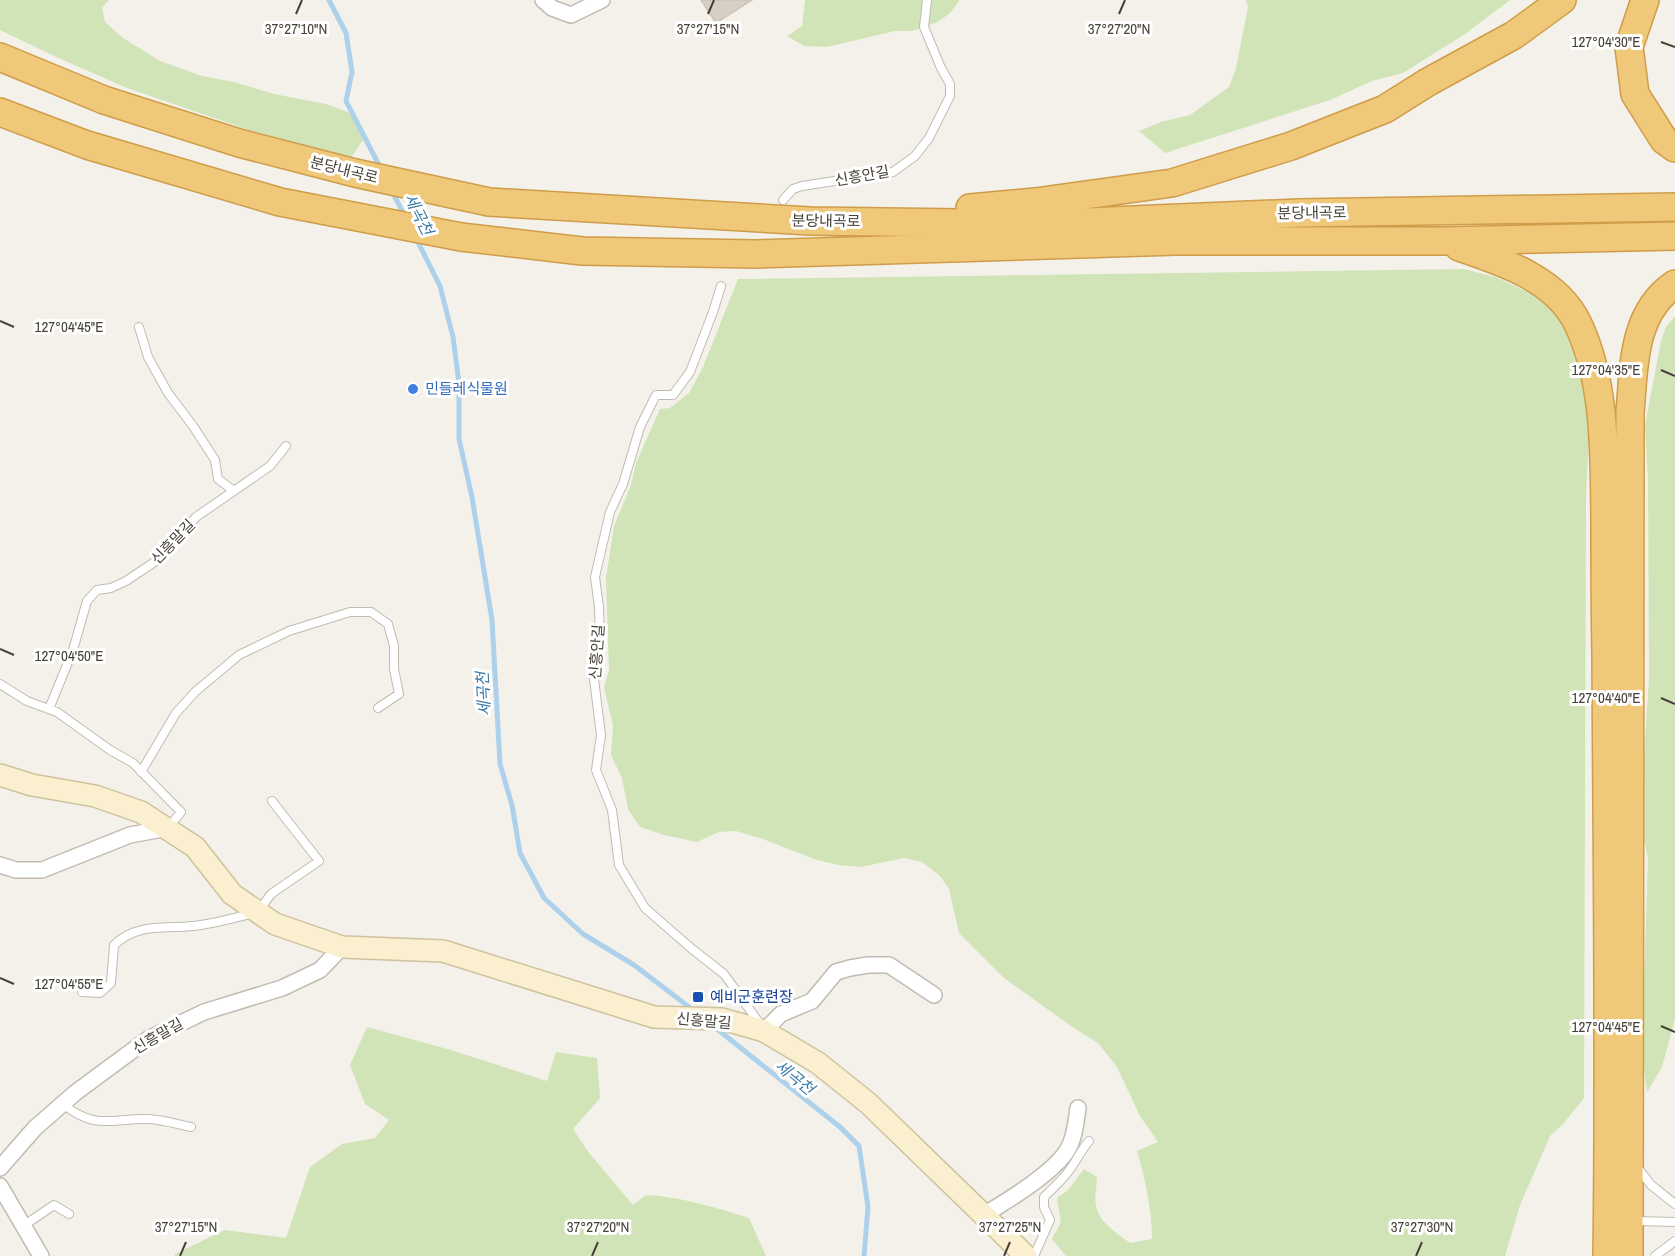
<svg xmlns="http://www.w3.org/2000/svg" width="1675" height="1256" viewBox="0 0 1675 1256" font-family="'Archivo Narrow','Noto Sans KR',sans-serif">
	<rect width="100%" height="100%" fill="#f4f1ea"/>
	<path fill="#d0e4b7" d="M0,0H109L102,8L105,22L123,38L160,61L202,76L234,82L274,94L326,104L348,112L361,126L365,137L351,158L252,131L127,88L54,56L0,30Z
		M805,0H959V1L950,13L938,22L912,31H895L827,47L804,46L787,36L802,26Z
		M1246,0H1510L1465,34L1403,73L1372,81L1330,100L1165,153L1139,131L1161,122L1190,115L1229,87L1236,68L1248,7Z
		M1464,269L1495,277L1539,297L1574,336L1590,417L1586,496L1584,1098L1564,1123L1550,1136L1520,1205L1505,1256H1066L1052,1239L1061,1222L1057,1198L1068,1190L1084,1169L1097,1177C1097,1186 1094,1197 1096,1205C1099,1223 1117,1233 1130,1243L1152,1239C1152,1212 1145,1177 1137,1151L1158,1142L1140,1116L1117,1067L1098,1043L1071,1026L1004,978L959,933L949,889L940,876L922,862L904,858L861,867L838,865L814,859L763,839L736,831L719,832L697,842L664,835L640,827L628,809L622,778L611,755L613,726L604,687L609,671L606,578L614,526L631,485L636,463L660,409L670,408L689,393L703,367L738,279Z
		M1675,316V1019L1662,1067L1647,1092L1642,1054L1648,857L1643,836L1641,799L1649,679L1648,479L1645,425L1661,341L1666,327Z
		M367,1027L451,1050L547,1081L556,1052L597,1058L600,1098L573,1129L589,1153L633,1205L646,1195C682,1197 714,1207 749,1218L766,1256H175V1254L225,1230L286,1238L310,1167L342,1144L375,1138L389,1120L365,1104L350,1065Z"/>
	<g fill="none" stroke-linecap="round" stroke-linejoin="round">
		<path stroke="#add1ea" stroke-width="5" d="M329,0L346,33L352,72L346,101L382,171
			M391,190L405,216
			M416,238L440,286L453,337L459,383V439L472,497L492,620L500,764L512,805L520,853L544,898L583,934L634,965L693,1010
			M712,1025L840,1127L859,1146L868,1207L864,1256"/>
	</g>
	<path fill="#d7cfc4" stroke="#cec4b5" stroke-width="1.5" d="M701,0H752L716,23Z"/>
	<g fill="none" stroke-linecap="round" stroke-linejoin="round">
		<g stroke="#c1bbb1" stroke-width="10">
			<path id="lane" d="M783,200L793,189L802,186L893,172L915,156L929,138L950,96V84L941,68L924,27L927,0
				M721,286L713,312L690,372L673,395H656L640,427L623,484L610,512L595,577L599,607L600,643L594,679L601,735L596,770L612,810L619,865L645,908L692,949L724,974L760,1024
				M139,327L148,357L168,393L193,426L215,460L218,479L234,491
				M0,684L27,701L57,712L110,750L133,763L181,812L169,827
				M49,709L73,650L87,601L97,590L111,588L126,581L162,557L196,517L270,466L286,446
				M141,772L176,713L195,692L239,655L289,631L350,612H371L388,624L394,646V669L399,694L378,708
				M82,992L100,993L111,983L114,945C136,923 164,929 193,926C215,924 237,917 258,912L271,894L319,861L272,801
				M63,1104C96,1131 112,1118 149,1119C163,1120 177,1124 191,1127
				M1638,1168L1651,1185L1675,1204
				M1635,1221L1675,1222
				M23,1226L54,1205L69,1214
				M1034,1256L1050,1220L1044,1207V1197C1054,1187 1066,1177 1073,1165C1079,1156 1082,1149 1089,1141
				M1655,1256L1675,1241"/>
		</g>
		<g stroke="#c1bbb1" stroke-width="18">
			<path id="street" d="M543,0L552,8L571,15L602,0
				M0,865L16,870H42L130,835L168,828
				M764,1031L781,1014L812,1001L836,972L850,968L868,965H889L934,995
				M0,1168L35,1128L75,1093L148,1039L204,1012L282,988L320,970L342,947
				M0,1186L41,1256
				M984,1215C1007,1201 1055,1172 1068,1149C1075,1137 1076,1121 1078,1108"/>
		</g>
		<g stroke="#cfc29e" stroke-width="24">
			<path id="secondary" d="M0,775L32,785L95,796L141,812L195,847L232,894L275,924L342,947L443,951L654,1017L722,1019L764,1031L818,1063L868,1103L1026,1256"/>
		</g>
		<g stroke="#cf9d49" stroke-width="30">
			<path id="highway" d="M1645,0L1629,47L1635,94L1664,140L1675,148
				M0,57L104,100L239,143L355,173L489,202L810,221L1040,224L1298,213L1675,207
				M0,112L87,145L280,202L461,237L582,251L756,254L1176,241H1444L1675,236
				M970,208L1035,202L1172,183L1291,146L1385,109L1428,82L1514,35L1562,0
				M1459,247C1503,262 1557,279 1578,324C1606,383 1604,453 1605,517C1605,562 1605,607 1606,652C1607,854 1610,1055 1607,1256
				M1629,1256L1630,413C1634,367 1632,313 1675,284"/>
		</g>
		<use href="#lane" stroke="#fff" stroke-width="8"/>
		<use href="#street" stroke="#fff" stroke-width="15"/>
		<use href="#secondary" stroke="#faefce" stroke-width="21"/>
		<use href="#highway" stroke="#f0c879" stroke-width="27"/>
	</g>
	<path fill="none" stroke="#474139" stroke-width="2" d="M296,14L302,0M708,14L714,0M1119,14L1125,0M1661,42L1675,47M0,321L14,327M1661,370L1675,376M0,649L14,655M1661,698L1675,704M0,978L14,984M1661,1026L1675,1032M180,1256L186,1242M592,1256L598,1242M1004,1256L1010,1242M1416,1256L1422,1242"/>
	<circle fill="#3f7fe0" stroke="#fff" stroke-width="2" cx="413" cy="389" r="6"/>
	<rect fill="#1a4fb4" stroke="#fff" stroke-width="2" x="692" y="991" width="12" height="12" rx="3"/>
	<g text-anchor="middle" stroke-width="6" stroke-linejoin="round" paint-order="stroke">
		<g font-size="15" fill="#474139" stroke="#fff">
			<text transform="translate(344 170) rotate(14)" y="5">분당내곡로</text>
			<text transform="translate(862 176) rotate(-10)" y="5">신흥안길</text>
			<text transform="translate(1312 213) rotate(-1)" y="5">분당내곡로</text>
			<text transform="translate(826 221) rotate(1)" y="5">분당내곡로</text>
			<text transform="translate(173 542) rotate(-46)" y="5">신흥말길</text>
			<text transform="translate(597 652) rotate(-86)" y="5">신흥안길</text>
			<text transform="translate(704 1021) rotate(5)" y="5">신흥말길</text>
			<text transform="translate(158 1036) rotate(-30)" y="5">신흥말길</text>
		</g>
		<g font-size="15" fill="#366cbe" stroke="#fff" text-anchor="start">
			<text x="425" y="394">민들레식물원</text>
		</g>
		<g font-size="15" fill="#164399" stroke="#fff" text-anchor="start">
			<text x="710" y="1002">예비군훈련장</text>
		</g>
		<g font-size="16" font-style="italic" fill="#3c7ba9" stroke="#fff">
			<text transform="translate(419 214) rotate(63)" y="6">세곡천</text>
			<text transform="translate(483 694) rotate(-93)" y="6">세곡천</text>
			<text transform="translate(795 1077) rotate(39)" y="6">세곡천</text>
		</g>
	</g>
	<g font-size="15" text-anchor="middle" fill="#474139" stroke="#fff" stroke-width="6" stroke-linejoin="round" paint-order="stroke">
		<text x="296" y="34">37°27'10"N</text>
		<text x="708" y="34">37°27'15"N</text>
		<text x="1119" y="34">37°27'20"N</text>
		<text x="1606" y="47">127°04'30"E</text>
		<text x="69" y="332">127°04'45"E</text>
		<text x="1606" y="375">127°04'35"E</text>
		<text x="69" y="661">127°04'50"E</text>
		<text x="1606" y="703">127°04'40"E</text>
		<text x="69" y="989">127°04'55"E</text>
		<text x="1606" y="1032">127°04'45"E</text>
		<text x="186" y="1232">37°27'15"N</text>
		<text x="598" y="1232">37°27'20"N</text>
		<text x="1010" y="1232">37°27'25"N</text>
		<text x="1422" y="1232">37°27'30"N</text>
	</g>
</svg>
